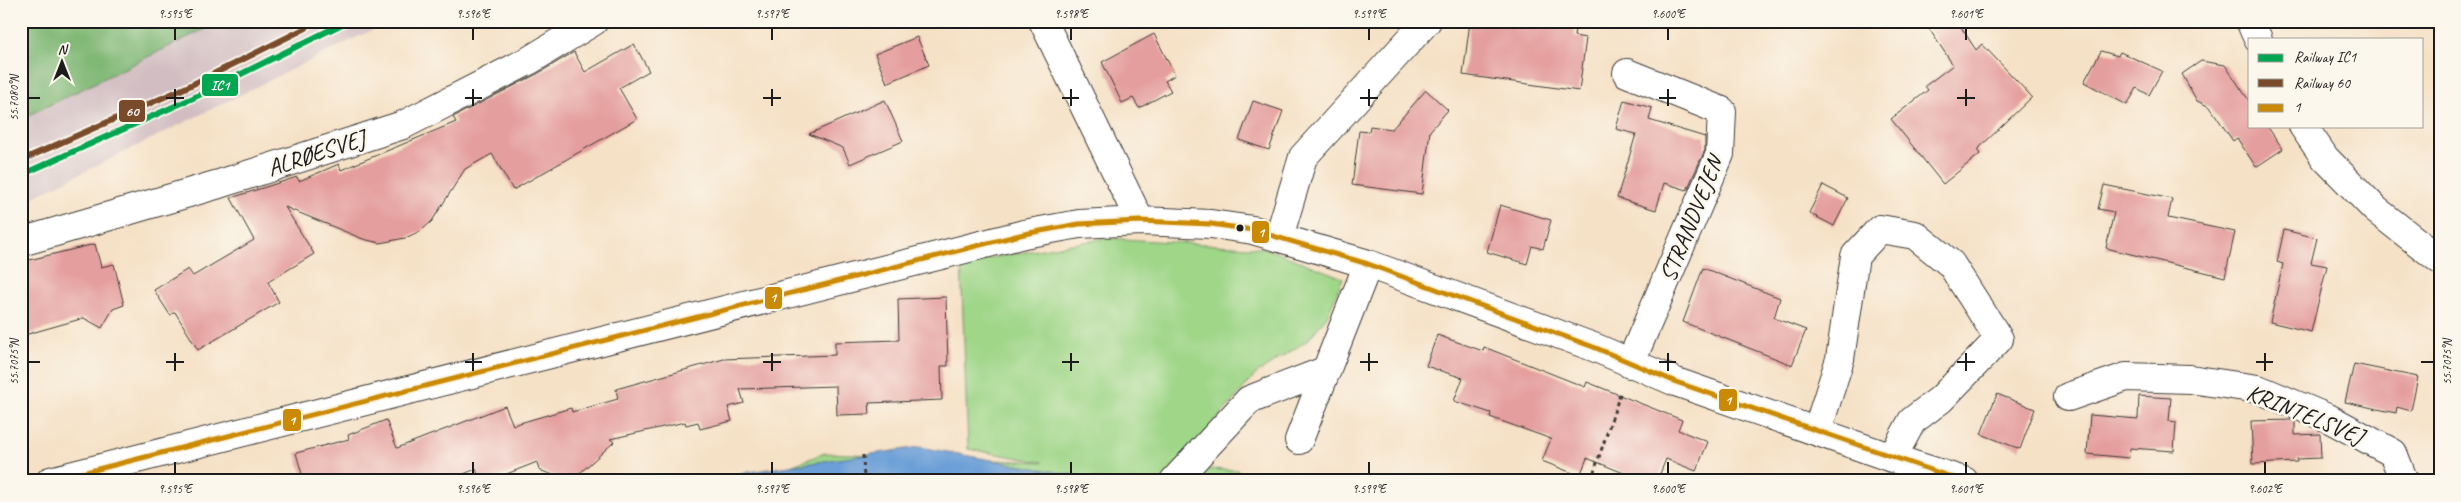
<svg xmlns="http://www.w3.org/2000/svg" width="2461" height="502" viewBox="0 0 2461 502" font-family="Caveat,sans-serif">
	<rect width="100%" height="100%" fill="#fbf7ec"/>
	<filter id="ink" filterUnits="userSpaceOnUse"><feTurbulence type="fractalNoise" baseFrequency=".02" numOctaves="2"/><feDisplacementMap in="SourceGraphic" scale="10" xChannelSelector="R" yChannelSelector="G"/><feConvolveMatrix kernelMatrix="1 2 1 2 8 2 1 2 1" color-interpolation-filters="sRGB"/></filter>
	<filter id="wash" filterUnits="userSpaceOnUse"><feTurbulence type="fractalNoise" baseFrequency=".0096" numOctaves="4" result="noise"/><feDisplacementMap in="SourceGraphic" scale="20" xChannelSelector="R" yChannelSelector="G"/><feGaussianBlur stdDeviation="1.12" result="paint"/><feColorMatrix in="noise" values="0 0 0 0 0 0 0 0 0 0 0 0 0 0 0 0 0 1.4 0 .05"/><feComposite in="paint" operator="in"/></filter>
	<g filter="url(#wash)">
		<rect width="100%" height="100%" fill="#f5e1c6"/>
		<path fill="#d2bec2" d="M221,21H390L21,203V119Z"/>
		<path fill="#9fd688" stroke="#5e7952" d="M1107,238L1265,248L1343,278L1327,316L1308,340L1256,374L1185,457L1171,468L1237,470L1259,481H750L825,453L1043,462L968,449L961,263Z"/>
		<path fill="#7fb774" stroke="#4e6a48" d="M25,21H221L21,119V23Z"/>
		<path fill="#6c9fd7" stroke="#445e7a" d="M920,447L1106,481H716L749,472Z"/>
		<g id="blocks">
			<path fill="#e49e9d" d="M1482,21H1514L1575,29L1574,36L1586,38L1579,91L1463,75L1470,22L1481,24Z
				M1924,21H1957L1976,50L1982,44L2032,97L1977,150L1980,154L1943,184L1891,119L1928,90L1925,86L1953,65Z
				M1154,34L1175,75L1165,81L1171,91L1139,108L1133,98L1122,103L1102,62Z
				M917,37L929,65L887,83L875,54Z
				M634,44L649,71L619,88L637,119L513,190L492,154L465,169L432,221L421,231L405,238L380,243L363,239L285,207L314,254L268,282L279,302L198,350L175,312L170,315L154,290L188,269L193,276L254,240L231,198L297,177L299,181L339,164L341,170L456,122L453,117L537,74L574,52L585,72Z
				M2101,51L2118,56L2120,52L2162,71L2149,95L2137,88L2127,105L2084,82Z
				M2201,61L2225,65L2250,102V126H2267L2283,149L2256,167L2237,138L2233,141L2210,107L2197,101L2182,74Z
				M1426,90L1448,110L1430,131L1422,194L1352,185L1359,131L1369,132L1370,126L1392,129Z
				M885,100L903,141L850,164L843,148L809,134Z
				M1624,100L1652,108L1649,120L1705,137V150L1687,190L1664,183L1656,210L1617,198L1636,134L1616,129Z
				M1253,101L1283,111L1269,150L1239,140Z
				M1823,185L1848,198L1834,226L1809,213Z
				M2104,185L2172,199L2168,218L2235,232L2225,277L2106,248L2114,212L2098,209Z
				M1500,205L1551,220L1543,249L1532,246L1527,264L1487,252Z
				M2284,230L2317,238L2311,263L2327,266L2311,332L2270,322L2283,264L2277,262Z
				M95,244L101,267L114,264L124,305L113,309L102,328L84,318L21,336V262Z
				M1703,268L1780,298L1774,318L1806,330L1792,365L1683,322Z
				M946,297L948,366H941L942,400L869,403L870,414L837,415L836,386L740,389L744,403L728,407L732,421L700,429L698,422L686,425L685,422L610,439L614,442L581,472L570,477H559L539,470L537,462L489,481H480L476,469L446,481H304L296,453L349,439L348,435L386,420L397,448L505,406L513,425L571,408L572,412L618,399L616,389L724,359L835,355V342L899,340L898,299Z
				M1437,335L1483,351L1484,347L1585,387L1587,382L1682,420L1678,430L1708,442L1696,471L1666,459L1657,481H1643L1587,458L1580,476L1542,461L1551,439L1490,417L1491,413L1454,401L1463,378L1426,366Z
				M2354,364L2418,377L2411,411L2397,407L2396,413L2345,402Z
				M1997,394L2035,409L2020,449L1981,434Z
				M2139,396L2171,398L2169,421L2176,422L2174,451L2130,448L2129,458L2087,454L2090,415L2138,419Z
				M2291,420L2295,421V435L2320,434L2321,458L2297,459V462L2253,464L2251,421Z"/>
		</g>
	</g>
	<g filter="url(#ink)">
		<use href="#blocks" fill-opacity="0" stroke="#3d3a36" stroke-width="1"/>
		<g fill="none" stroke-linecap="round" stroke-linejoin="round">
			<g stroke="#3d3a36" stroke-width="30">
				<path id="minor" d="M1043,21L1140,221
					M2250,21L2258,39
					M1627,73L1722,111L1720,154L1630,364
					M2303,126L2325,158L2376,210L2440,260
					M1279,237L1303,157L1427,21
					M21,242L219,184L403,125L530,60L594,21
					M2068,397L2126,377L2190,379L2258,389L2330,419L2393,453L2404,481
					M1817,431L1840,359L1855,256L1880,229L1915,235L1951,264L1999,339L1941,399L1912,421L1892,458
					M1299,440L1368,264
					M50,481L1024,234L1079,224L1140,221L1211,224L1253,230L1368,264L1596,348L1676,382L1892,458L1964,481
					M1174,481L1249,400L1327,370"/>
			</g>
			<path stroke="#3d3a36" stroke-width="3" stroke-dasharray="4 4" stroke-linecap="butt" d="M863,455L864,481
				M1591,481L1621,391"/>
			<use href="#minor" stroke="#fff" stroke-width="28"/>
			<g stroke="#fbf7ec" stroke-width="9">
				<path id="bus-1" d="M51,481L1024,234L1079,224L1140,221L1211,224L1253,230L1368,264L1596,348L1676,382L1963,481"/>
			</g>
			<use href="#bus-1" stroke="#cb8a06" stroke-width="5"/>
			<g stroke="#fbf7ec" stroke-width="10">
				<path id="rail-1" d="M21,175L193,98L348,21"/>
			</g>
			<g stroke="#fbf7ec" stroke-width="10">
				<path id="rail-2" d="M24,159L187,87L306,28"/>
			</g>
			<use href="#rail-1" stroke="#00a651" stroke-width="6"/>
			<use href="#rail-2" stroke="#7a4b2a" stroke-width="6"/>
		</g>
	</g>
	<path fill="none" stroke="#1c1c1c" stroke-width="2" d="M175,28V40M473,28V40M772,28V40M1071,28V40M1369,28V40M1668,28V40M1966,28V40M175,89V106M473,89V106M772,89V106M1071,89V106M1369,89V106M1668,89V106M1966,89V106M28,98H40M166,98H184M465,98H482M763,98H781M1062,98H1079M1360,98H1378M1659,98H1676M1957,98H1975M175,353V371M473,353V371M772,353V371M1071,353V371M1369,353V371M1668,353V371M1966,353V371M2265,353V371M28,362H40M166,362H184M465,362H482M763,362H781M1062,362H1079M1360,362H1378M1659,362H1676M1957,362H1975M2256,362H2273M2421,362H2434M175,462V474M473,462V474M772,462V474M1071,462V474M1369,462V474M1668,462V474M1966,462V474M2265,462V474"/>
	<circle fill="#1c1c1c" stroke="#fbf7ec" stroke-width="2" cx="1240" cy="228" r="4.5"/>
	<g text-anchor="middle" stroke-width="5" stroke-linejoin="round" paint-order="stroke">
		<g font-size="24" fill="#1c1c1c" stroke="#fbf7ec">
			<text transform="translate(316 153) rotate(-18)" y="8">ALRØESVEJ</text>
			<text transform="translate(1691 219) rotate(-68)" y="8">STRANDVEJEN</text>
			<text transform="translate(2305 414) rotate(22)" y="8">KRINTELSVEJ</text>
		</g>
	</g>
	<g stroke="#fbf7ec" stroke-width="2">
		<rect x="201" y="73" width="38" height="24" rx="5" fill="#00a651"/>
		<rect x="118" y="99" width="28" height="24" rx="5" fill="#7a4b2a"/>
		<rect x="1251" y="220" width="19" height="24" rx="5" fill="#cb8a06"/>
		<rect x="764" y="286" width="19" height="24" rx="5" fill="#cb8a06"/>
		<rect x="1718" y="388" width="20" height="24" rx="5" fill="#cb8a06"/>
		<rect x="282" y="408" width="20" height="24" rx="5" fill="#cb8a06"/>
	</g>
	<g font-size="14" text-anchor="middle" font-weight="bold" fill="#fff">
		<text x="220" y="90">IC1</text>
		<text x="132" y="116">60</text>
		<text x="1261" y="237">1</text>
		<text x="773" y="302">1</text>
		<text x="1728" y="405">1</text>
		<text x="292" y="425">1</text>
	</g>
	<rect width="2461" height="502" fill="none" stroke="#fbf7ec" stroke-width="55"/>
	<rect x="2248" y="38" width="175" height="90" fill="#fbf7ec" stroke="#a29f99"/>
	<rect x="2258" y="54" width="25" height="8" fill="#00a651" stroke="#a29f99"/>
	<text x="2294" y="62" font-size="15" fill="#1c1c1c">Railway IC1</text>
	<rect x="2258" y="79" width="25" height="8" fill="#7a4b2a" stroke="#a29f99"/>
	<text x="2294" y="88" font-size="15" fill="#1c1c1c">Railway 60</text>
	<rect x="2258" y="104" width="25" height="8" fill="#cb8a06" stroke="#a29f99"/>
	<text x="2294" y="112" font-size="15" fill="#1c1c1c">1</text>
	<g transform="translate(62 62)" stroke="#fbf7ec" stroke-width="4" paint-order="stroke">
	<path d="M0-4L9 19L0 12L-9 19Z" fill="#1c1c1c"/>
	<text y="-8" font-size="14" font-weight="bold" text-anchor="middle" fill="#1c1c1c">N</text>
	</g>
	<rect x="28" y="28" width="2406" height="446" fill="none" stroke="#1c1c1c" stroke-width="2"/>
	<g font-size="12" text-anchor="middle" fill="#1c1c1c">
		<text x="175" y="18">9.595°E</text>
		<text x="473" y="18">9.596°E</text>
		<text x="772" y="18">9.597°E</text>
		<text x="1071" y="18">9.598°E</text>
		<text x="1369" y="18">9.599°E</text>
		<text x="1668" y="18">9.600°E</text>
		<text x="1966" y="18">9.601°E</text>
		<text transform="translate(14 98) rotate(-90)" y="4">55.7080°N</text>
		<text transform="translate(14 362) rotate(-90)" y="4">55.7075°N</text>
		<text transform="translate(2447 362) rotate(-90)" y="4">55.7075°N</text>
		<text x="175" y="493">9.595°E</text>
		<text x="473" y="493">9.596°E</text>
		<text x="772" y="493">9.597°E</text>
		<text x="1071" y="493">9.598°E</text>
		<text x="1369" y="493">9.599°E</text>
		<text x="1668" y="493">9.600°E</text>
		<text x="1966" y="493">9.601°E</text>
		<text x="2265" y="493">9.602°E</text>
	</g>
</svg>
